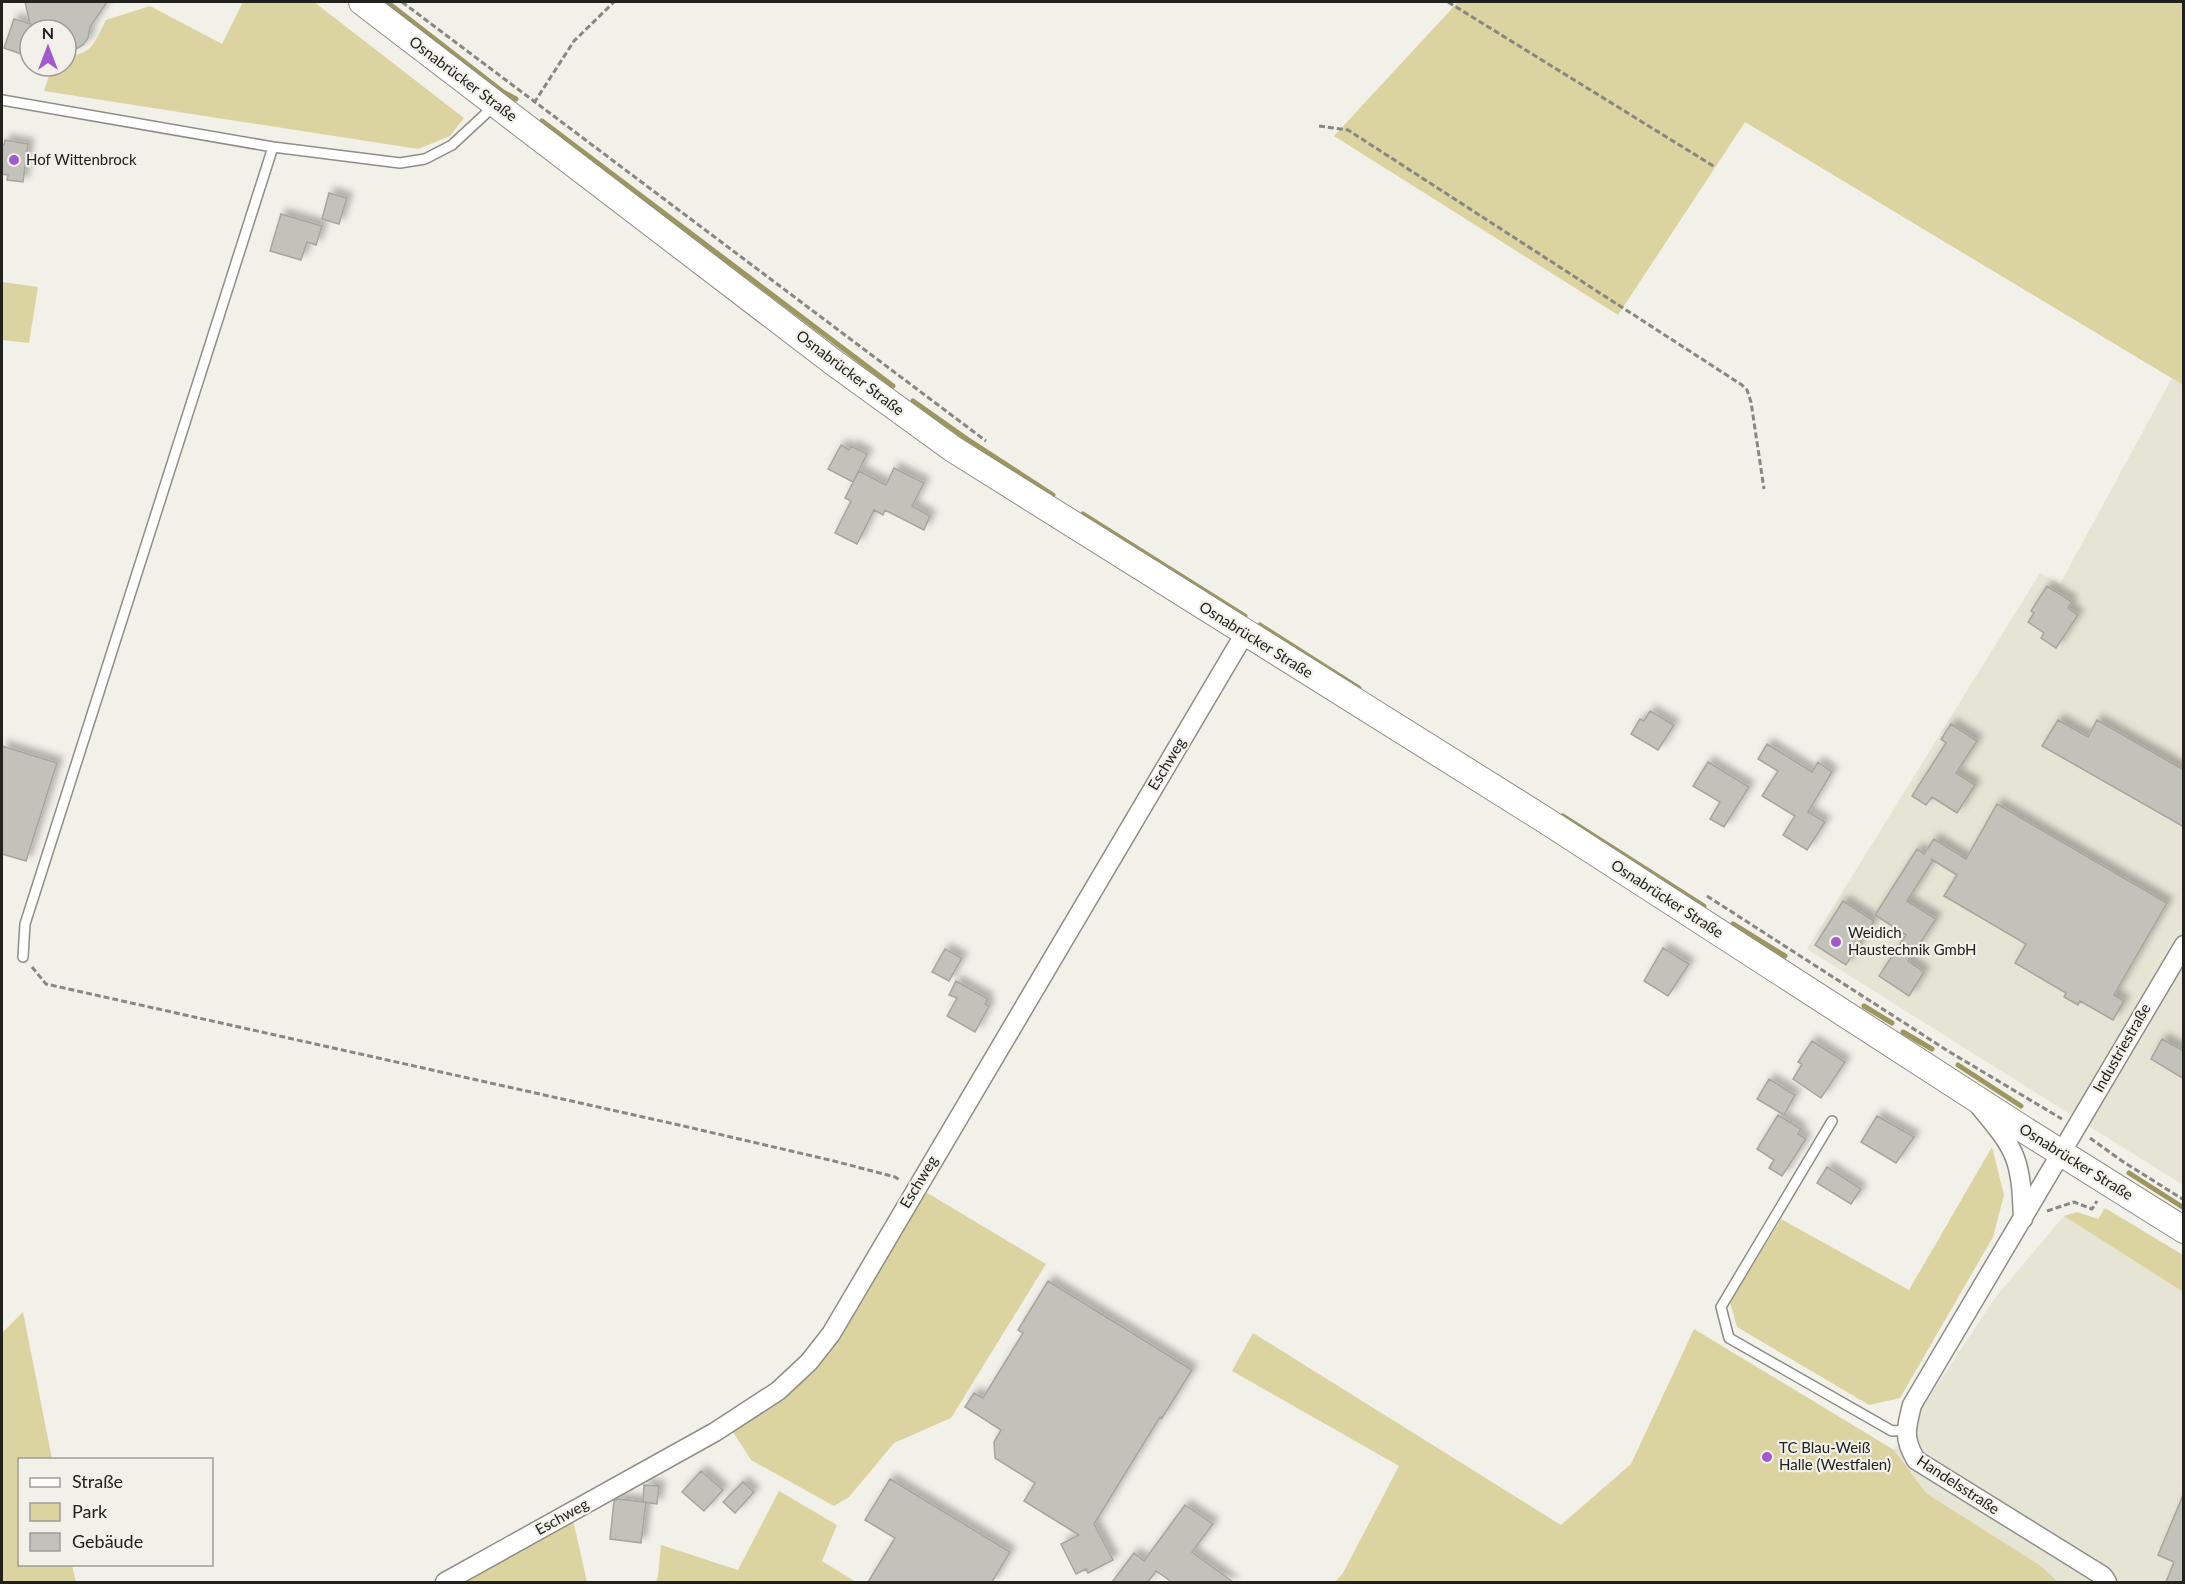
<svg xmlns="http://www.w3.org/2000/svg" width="2185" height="1584" viewBox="0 0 2185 1584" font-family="Lato,sans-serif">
	<defs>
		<filter id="shadow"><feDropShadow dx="5.5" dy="-5.5" stdDeviation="3" flood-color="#0004"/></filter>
	</defs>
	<rect width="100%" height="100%" fill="#f1f0e9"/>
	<path fill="#e6e4d5" d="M2172,378L2183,385V1185L1807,949L2040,573L2060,584Z
		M2064,1216L2183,1292V1582H2058L2041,1566L1926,1493L1894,1450L1995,1298Z"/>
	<path fill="#dbd4a0" d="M243,2H314L464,118L450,136L418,149L44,91L52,66H66V56C93,55 95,41 106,20L150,6L222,44Z
		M1458,2H2183V385L1745,122L1618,315L1334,136Z
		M2,282L38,287L29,343L2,340Z
		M1992,1147L2004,1195L1993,1237L1900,1398L1869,1405L1737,1327L1730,1302L1781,1219L1909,1290Z
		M924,1191L1046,1264L951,1418L894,1443L849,1497L834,1506L751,1460L733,1432L775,1402Z
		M2105,1208L2183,1255V1292L2064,1216L2077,1212L2098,1219Z
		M23,1312L52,1459L20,1460V1564L72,1565L76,1582H2V1333Z
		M1694,1329L1894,1450L1926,1493L2041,1566L2058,1582H1335L1343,1573L1399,1466L1232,1371L1253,1333L1561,1525L1631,1464Z
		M779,1491L837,1525L822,1561L856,1582H656L658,1576L661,1545L738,1570Z
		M573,1520L587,1582H463Z"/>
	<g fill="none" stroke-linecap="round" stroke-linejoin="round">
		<path stroke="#9e965f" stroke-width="5" d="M387,2L503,92L516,99
			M542,121L893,386
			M913,401L967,439L1053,495
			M1083,514L1245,616
			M1260,625L1359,688
			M1563,816L1704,906
			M1733,924L1785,956
			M1864,1006L1892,1023
			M1903,1032L1932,1049
			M1958,1065L2021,1106
			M2129,1173L2184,1208"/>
	</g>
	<path fill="#c2c1ba" stroke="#a6a59e" stroke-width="1.5" filter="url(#shadow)" d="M25,2H107L90,27L88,38L83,45L76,49L66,52V30H32L31,25L21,54L4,48L14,19L30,24Z
		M5,140L28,144L23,182L7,180L8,175L2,174V145H4Z
		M329,193L347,198L339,224L322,219Z
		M281,214L322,226L316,245L307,242L301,260L270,251Z
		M841,445L849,450L851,446L867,454L853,482L828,469Z
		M894,468L924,483L912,506L930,516L924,530L885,510L883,515L874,510L857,544L835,533L851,501L845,498L859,471L886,485Z
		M2047,586L2072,602L2068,608L2078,615L2056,648L2041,638L2044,633L2028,622L2034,613L2031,611Z
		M1650,711L1674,725L1658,750L1631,734L1640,719L1644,721Z
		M2058,720L2088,737L2097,720L2184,770V827L2042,746Z
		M1951,724L1977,741L1956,773L1975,785L1957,813L1932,797L1926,805L1912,796L1946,743L1941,739Z
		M1767,744L1812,772L1818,762L1832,772L1808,812L1825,822L1807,850L1783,835L1795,816L1762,796L1778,771L1758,759Z
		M2,746L57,763L26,861L2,854Z
		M1708,762L1749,787L1724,827L1710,819L1720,802L1693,786Z
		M1997,804L2167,903L2114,995L2124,1001L2113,1020L2080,1001L2078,1005L2064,997L2066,993L2015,963L2026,944L1944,896L1957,875L1931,859L1933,860L1907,901L1936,919L1908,961L1924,972L1909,996L1879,976L1906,935L1875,915L1917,849L1924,854L1934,839L1966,859Z
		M1843,901L1874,921L1846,965L1815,945Z
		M1663,948L1689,964L1668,996L1644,981Z
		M945,949L962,958L949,981L932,972Z
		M956,981L988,999L985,1004L989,1006L975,1032L947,1016L957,998L949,995Z
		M2162,1039L2184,1051V1079L2151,1059Z
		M1812,1041L1845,1062L1821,1098L1793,1079L1802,1064L1798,1062Z
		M1769,1079L1795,1095L1784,1115L1757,1099Z
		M1778,1115L1801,1129L1798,1134L1806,1139L1782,1176L1769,1168L1774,1160L1757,1149Z
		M1877,1116L1914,1137L1896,1163L1861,1142Z
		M1827,1167L1861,1189L1851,1204L1817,1183Z
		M1048,1281L1192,1370L1162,1418L1160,1417L1094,1524L1113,1560L1088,1573L1086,1569L1076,1574L1061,1544L1079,1535L1024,1501L1035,1483L995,1458L994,1442L1001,1430L965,1407L974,1393L983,1398L1023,1333L1018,1330Z
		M701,1471L723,1490L704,1511L682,1492Z
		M890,1479L1010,1552L992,1582H868L895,1538L865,1520Z
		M743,1482L754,1492L735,1513L723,1502Z
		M644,1485L659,1486L657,1504L643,1502Z
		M2184,1493V1582H2166L2174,1562L2158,1555Z
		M618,1499L646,1502L641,1543L610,1539L614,1501Z
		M1185,1505L1213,1524L1192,1552L1233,1582H1172L1156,1571L1148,1582H1112L1134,1553L1144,1561Z"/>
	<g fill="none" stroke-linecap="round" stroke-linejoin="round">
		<g stroke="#8e8e87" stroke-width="12">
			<path id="service" d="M2,100L273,147L400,163L425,159L452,145L494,106
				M23,957L25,924L273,147
				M1832,1121L1721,1307L1729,1338L1892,1431L1906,1430"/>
		</g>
		<g stroke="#8e8e87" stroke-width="21">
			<path id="minor" d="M1980,1107C1992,1122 2008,1139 2015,1158C2022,1177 2022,1199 2023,1219
				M445,1582L715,1432L778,1391L809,1362L831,1334L1245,633
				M2107,1582L2103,1576L1916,1460C1903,1439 1906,1428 1912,1405L2184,945"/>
		</g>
		<g stroke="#8e8e87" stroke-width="28">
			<path id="secondary" d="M362,2L833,362L953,449L1545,820L2023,1129L2184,1230"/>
		</g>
		<path stroke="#888782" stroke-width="3" stroke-dasharray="6 3" stroke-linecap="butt" d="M402,2L986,441
			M1448,2L1715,167
			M534,103L574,41L614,2
			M1319,126L1348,130L1742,385L1747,390L1751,402L1764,489
			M1707,896L1948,1051L2062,1119
			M32,967L46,984L679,1125L834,1161L895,1177L901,1181
			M2090,1138L2122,1161L2184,1200
			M2047,1211L2074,1202L2092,1209L2097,1201"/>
		<use href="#service" stroke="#fff" stroke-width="9"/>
		<use href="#minor" stroke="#fff" stroke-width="18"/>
		<use href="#secondary" stroke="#fff" stroke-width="26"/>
	</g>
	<g fill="#a259cd" stroke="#f1f0e9" stroke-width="2">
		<circle cx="14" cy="160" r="6"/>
		<circle cx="1836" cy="942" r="6"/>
		<circle cx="1767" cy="1457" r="6"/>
	</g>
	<g text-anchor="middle" stroke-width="4.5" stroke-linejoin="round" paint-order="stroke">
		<g font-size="15" fill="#21211e" stroke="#f1f0e9">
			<text transform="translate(463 79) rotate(37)" y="5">Osnabrücker Straße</text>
			<text transform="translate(850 373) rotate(37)" y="5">Osnabrücker Straße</text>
			<text transform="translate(1256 640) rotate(32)" y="5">Osnabrücker Straße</text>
			<text transform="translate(1167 764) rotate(-59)" y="5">Eschweg</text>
			<text transform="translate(1667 899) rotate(33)" y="5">Osnabrücker Straße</text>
			<text transform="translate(2122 1048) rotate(-60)" y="5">Industriestraße</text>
			<text transform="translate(2076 1162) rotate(32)" y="5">Osnabrücker Straße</text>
			<text transform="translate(919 1182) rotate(-59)" y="5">Eschweg</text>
			<text transform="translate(1958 1485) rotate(33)" y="5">Handelsstraße</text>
			<text transform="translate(562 1517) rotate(-29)" y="5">Eschweg</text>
		</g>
		<g font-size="15" fill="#21211e" stroke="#f1f0e9" text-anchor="start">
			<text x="26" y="165">Hof Wittenbrock</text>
			<text x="1848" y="938">Weidich<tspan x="1848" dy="17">Haustechnik GmbH</tspan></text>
			<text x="1779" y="1453">TC Blau-Weiß<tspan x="1779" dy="17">Halle (Westfalen)</tspan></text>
		</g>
	</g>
	<rect width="2185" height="1584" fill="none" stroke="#21211e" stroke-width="6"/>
	<rect x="18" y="1458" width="195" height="108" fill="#f1f0e9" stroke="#9e9d98" stroke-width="1.5"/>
	<rect x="30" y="1478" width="30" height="9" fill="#ffffff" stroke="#9e9d98" stroke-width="1.5"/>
	<text x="72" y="1488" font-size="18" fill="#21211e">Straße</text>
	<rect x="30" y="1503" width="30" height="18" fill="#dbd4a0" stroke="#9e9d98" stroke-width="1.5"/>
	<text x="72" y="1518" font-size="18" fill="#21211e">Park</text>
	<rect x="30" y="1533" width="30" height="18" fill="#c2c1ba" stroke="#9e9d98" stroke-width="1.5"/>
	<text x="72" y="1548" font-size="18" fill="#21211e">Gebäude</text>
	<g transform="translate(48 48)"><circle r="28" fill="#f1f0e9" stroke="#9e9d98" stroke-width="1.5"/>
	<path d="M0-4.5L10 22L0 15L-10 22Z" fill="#a259cd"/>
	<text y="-9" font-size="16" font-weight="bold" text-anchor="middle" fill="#21211e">N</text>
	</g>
</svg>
